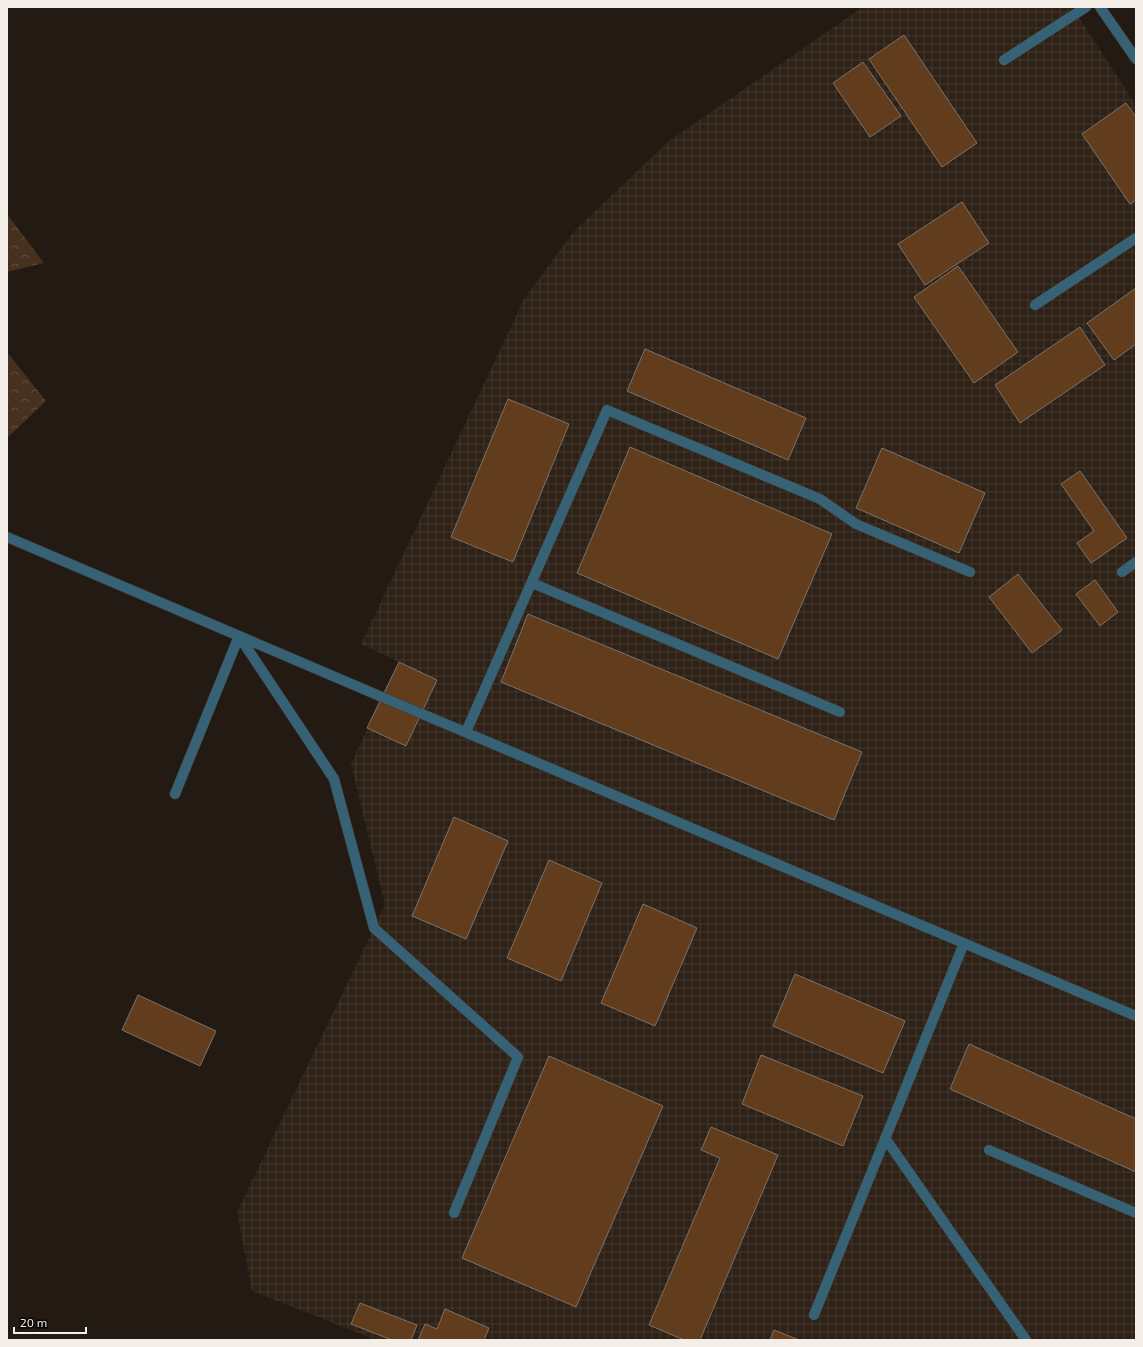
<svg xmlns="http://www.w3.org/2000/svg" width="1143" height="1347" viewBox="0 0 1143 1347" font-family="'Exo 2',sans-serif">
	<defs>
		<pattern id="industrial-grid" width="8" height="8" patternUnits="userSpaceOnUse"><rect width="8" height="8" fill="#2e2116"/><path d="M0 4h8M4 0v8" fill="none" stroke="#43372d"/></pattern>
		<pattern id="forest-crowns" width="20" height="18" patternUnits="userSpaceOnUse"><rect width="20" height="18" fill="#46311f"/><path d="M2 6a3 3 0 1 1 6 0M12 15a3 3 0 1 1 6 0" fill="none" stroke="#614f40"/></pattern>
	</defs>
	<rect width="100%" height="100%" fill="#221a13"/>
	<path fill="url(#industrial-grid)" d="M863,7H1072L1136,105V1340H376L252,1291L237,1212L385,905L351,764L399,662L361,644L524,299L575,230L669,141Z"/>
	<path fill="url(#forest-crowns)" d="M7,214L44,263L7,272Z
		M7,352L46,401L7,438Z"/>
	<path fill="#613d1d" stroke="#7c726a" d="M904,35L977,143L942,167L869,59Z
		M863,62L901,116L870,137L833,83Z
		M1126,103L1136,117V200L1130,204L1082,134Z
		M962,202L989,243L925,285L898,244Z
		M958,266L1018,352L974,383L914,297Z
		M1136,288V344L1114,360L1087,323Z
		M1080,327L1105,365L1020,423L995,385Z
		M645,349L806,418L788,460L627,391Z
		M508,399L569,424L513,562L451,537Z
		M630,447L832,534L778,659L577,573Z
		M882,448L985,493L959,553L856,508Z
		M1080,471L1127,538L1091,563L1077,543L1094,531L1061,484Z
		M1018,574L1062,630L1032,653L989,597Z
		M1095,580L1118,612L1100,626L1076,594Z
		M528,614L862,752L834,820L501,682Z
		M399,662L437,680L406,746L367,728Z
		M454,817L508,841L466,939L412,916Z
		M549,860L602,883L561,981L507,958Z
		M643,904L697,928L655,1026L601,1003Z
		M795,974L905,1021L883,1073L773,1026Z
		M138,995L216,1031L200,1066L122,1030Z
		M969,1044L1136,1119V1172L950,1089Z
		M761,1055L863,1096L843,1146L742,1104Z
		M549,1056L663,1106L576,1307L462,1258Z
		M711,1127L778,1155L700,1340H684L649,1325L720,1158L701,1150Z
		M360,1303L417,1325L411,1340H392L351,1324Z
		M445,1309L489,1328L484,1340H418L425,1324L437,1329Z
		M774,1330L799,1340H770Z"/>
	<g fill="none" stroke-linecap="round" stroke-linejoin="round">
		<g stroke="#3f3831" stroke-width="11">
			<path id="service" d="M1004,60L1086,7
				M1035,305L1136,238
				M1122,572L1136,562
				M532,583L840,712
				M239,636L334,779L374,928L518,1057L454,1213
				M382,697L1136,1016
				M466,732L607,410L820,499L856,524L970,572
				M175,794L239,636
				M885,1138L1026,1340
				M989,1150L1136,1213
				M814,1315L964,943"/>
		</g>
		<g stroke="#3f3831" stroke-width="11">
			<path id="minor" d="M1100,7L1136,59
				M7,537L382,697"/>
		</g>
		<use href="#service" stroke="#376276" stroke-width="10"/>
		<use href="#minor" stroke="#376276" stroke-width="10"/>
	</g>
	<rect width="1143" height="1347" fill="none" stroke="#f4eee9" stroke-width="16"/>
	<path d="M14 1327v6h72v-6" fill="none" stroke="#f4eee9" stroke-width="2"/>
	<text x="20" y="1327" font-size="12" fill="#f4eee9" stroke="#090604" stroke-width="3" paint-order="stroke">20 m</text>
</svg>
